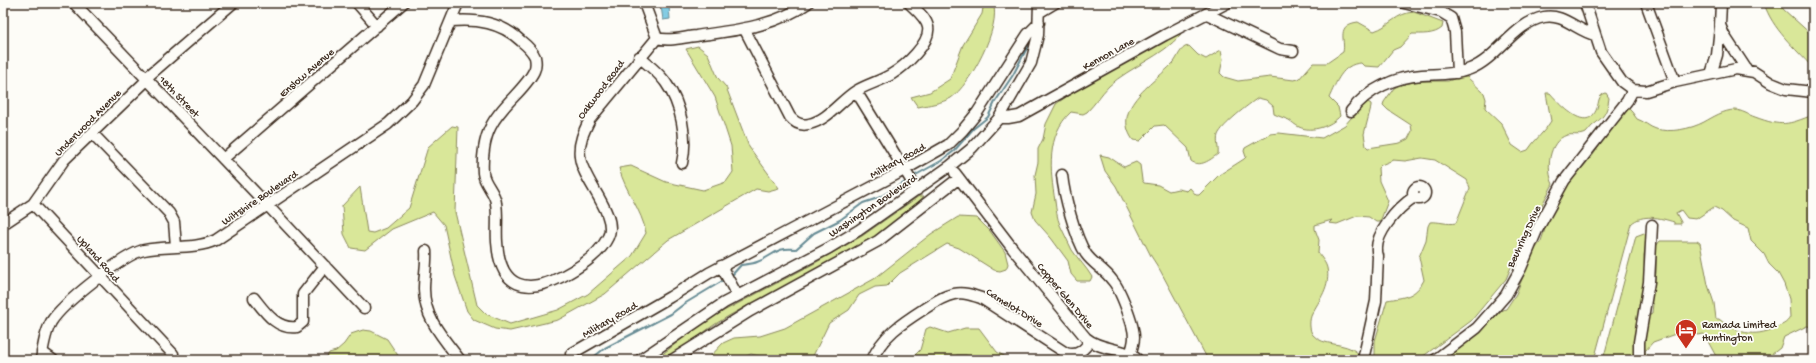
<svg xmlns="http://www.w3.org/2000/svg" width="1816" height="363" viewBox="0 0 1816 363" font-family="'Gochi Hand',sans-serif">
	<rect width="100%" height="100%" fill="#fdfcf7"/>
	<filter id="ink" filterUnits="userSpaceOnUse"><feTurbulence type="fractalNoise" baseFrequency=".025" numOctaves="2"/><feDisplacementMap in="SourceGraphic" scale="8" xChannelSelector="R" yChannelSelector="G"/><feConvolveMatrix kernelMatrix="1 2 1 2 8 2 1 2 1" color-interpolation-filters="sRGB"/></filter>
	<g filter="url(#ink)">
		<path fill="#d9e799" stroke="#8a885c" d="M981,3H993C1002,26 970,85 951,98C942,103 928,105 918,107L911,97L930,92L950,79L963,45L982,14L983,8Z
			M1764,3H1781L1783,9L1813,36V68C1795,48 1772,29 1764,3Z
			M1414,12L1443,23L1442,28C1434,35 1422,34 1412,34L1400,47L1393,50L1379,67L1364,66L1361,63C1342,64 1336,83 1329,98L1338,107L1340,116C1331,126 1312,133 1299,127C1295,125 1292,122 1289,120C1284,118 1278,116 1274,114L1273,106L1266,100L1258,98C1249,104 1222,125 1218,135C1216,142 1219,148 1218,154C1210,160 1200,168 1191,161L1188,148L1164,125L1155,126L1140,141L1133,140C1110,107 1156,82 1174,62C1178,57 1179,51 1185,47L1189,46L1198,55L1206,59L1221,50L1223,59L1220,73L1224,77L1238,81L1270,77L1294,80L1299,79L1313,63H1327L1343,52C1346,40 1335,25 1358,22L1374,31C1390,26 1396,13 1414,12Z
			M1181,34C1162,57 1131,66 1109,86C1101,94 1095,104 1087,112L1083,114L1071,112C1046,135 1050,171 1055,201C1056,209 1057,218 1060,225C1064,233 1068,242 1072,250C1078,259 1086,267 1092,277L1090,281H1077L1071,274L1068,261L1051,238L1035,220L1032,212L1036,194L1035,175L1038,162V149L1043,139L1046,124L1056,104L1080,87L1172,36Z
			M698,46L708,54L718,78L726,87L749,147L779,188L768,191L756,189L668,240L605,294L558,320L510,331L495,329L474,320L467,311L455,276L444,225L433,212L392,229L365,250L351,248L344,234L342,206L360,187L367,232L373,233L386,228L409,208L428,147L452,126L458,127L455,212L477,305L486,314L510,324L558,310L588,294L632,256L646,233C642,210 625,191 619,168L631,166L666,182L703,190L726,182L733,172L731,146L715,97L686,49Z
			M1460,77H1467L1484,93L1486,99L1485,108L1501,123L1512,145L1522,152L1528,150C1534,140 1545,132 1551,121L1546,93H1550C1560,104 1587,135 1597,108C1599,102 1598,95 1606,93L1609,98C1607,113 1604,117 1592,126C1590,128 1588,131 1586,133C1581,136 1573,134 1567,135C1548,141 1546,170 1553,184L1519,248L1506,279L1471,321L1418,360H1376L1375,358V341L1387,300C1405,297 1415,297 1424,280L1419,257L1426,240L1428,226L1430,222C1439,221 1447,225 1456,223L1470,188L1467,180L1435,160L1422,158L1405,161L1393,160L1381,165L1378,168L1379,181L1388,201L1380,222H1376L1369,217L1357,216L1337,224L1329,223L1332,220L1315,225V229L1319,240L1318,253C1321,257 1326,263 1327,268C1331,286 1319,300 1312,314C1309,319 1309,331 1313,335C1323,347 1344,341 1358,353L1356,360H1208L1160,270L1151,256L1116,186L1105,171L1100,155L1109,157L1124,167L1136,162L1140,165L1142,180L1144,183L1158,185L1169,191L1178,189L1187,191L1190,188L1196,195H1199L1219,175L1244,159L1246,157L1244,151L1245,148L1270,134L1279,133L1322,138L1345,125L1358,110L1368,102L1371,104V107L1364,134L1366,146L1368,148L1400,143L1408,139L1412,131L1411,125L1388,110L1383,105L1384,102L1394,88L1400,85L1418,81H1448Z
			M1629,109L1632,112L1637,119C1644,121 1649,127 1656,129C1670,133 1691,129 1704,122C1713,117 1724,110 1735,110C1741,110 1749,115 1755,117C1782,127 1787,125 1813,115V211L1810,223L1813,230V327L1807,326L1784,337L1780,348L1771,355L1768,360H1718L1704,334L1697,335L1692,328L1653,342L1645,351L1648,360H1644V341L1648,315L1652,313L1653,304L1651,302L1656,273V246L1660,241H1697L1700,243L1708,285L1714,303L1716,319H1719C1736,333 1754,338 1775,328C1781,325 1787,324 1790,317L1789,299L1784,284L1778,273L1769,264L1764,254L1751,241L1748,228L1733,221L1722,211L1714,207L1696,219L1687,218L1681,210L1676,213L1681,222V224H1674V222C1661,218 1642,213 1631,224L1594,360H1444L1481,331L1502,310L1506,309L1516,294L1533,252L1541,241L1547,223L1570,182L1593,155L1617,120Z
			M919,196H924C868,255 785,281 717,323C701,333 673,360 655,360L688,334L718,314L815,263L862,236Z
			M958,217L977,218L990,231L1005,252L1008,264L1006,269L1000,271L994,270L959,248L947,244L900,273L887,286L875,287L859,295L849,310L829,323L811,360H764L762,357L751,354L738,360H707L723,343L734,338L760,336L785,328L874,279L931,234Z
			M1644,233L1647,236L1644,255L1645,278L1634,342V360H1603L1636,236Z
			M930,327L948,333L965,328H979L997,352L1011,360H974L966,355H957L948,360H910L920,350L926,329Z
			M363,330L371,331L387,339L401,360H325L329,353L336,351L344,344L351,334Z"/>
		<path fill="#83cce3" stroke="#668b94" d="M661,6H669L670,19L663,20Z"/>
		<g fill="none" stroke-linecap="round" stroke-linejoin="round">
			<path stroke="#668b94" stroke-width="2" d="M914,176L941,161L954,151L973,129L988,117L995,102L1013,75L1029,44
				M732,275L741,265C746,264 753,264 757,262C776,255 774,247 796,249L814,233L840,220L863,203L878,198L907,181
				M590,360L605,348L671,314L684,304L724,280"/>
			<g stroke="#3b2a1e" stroke-width="13">
				<path id="minor" d="M74,3L271,209L364,308
					M357,3L377,26
					M1404,3L1441,12L1451,18L1455,32L1457,73
					M1585,3L1601,52L1622,82L1633,90L1646,91L1675,82L1736,69L1754,72L1771,83L1786,89L1813,92
					M1646,3L1675,82
					M1721,3L1720,25L1724,35L1747,70
					M1040,12L1055,3
					M1207,14L1280,49L1293,51
					M451,21C477,19 501,22 521,41C526,45 532,50 535,57C536,62 536,67 534,71C525,90 501,105 491,126C484,139 482,158 483,173C484,184 495,192 496,203C498,216 496,229 497,242C500,288 526,295 563,276C580,267 600,254 608,237C619,215 582,180 580,157C578,143 584,131 590,119L657,38L644,3
					M745,30L790,117C795,123 801,126 809,124C828,120 840,101 856,91C868,84 881,81 892,74C905,66 931,43 928,27C926,17 916,10 909,3
					M657,38C669,42 684,37 696,36C736,30 774,27 808,3
					M639,57C649,65 659,73 666,83C681,104 688,138 682,163
					M1711,74L1717,55L1720,27
					M146,78L233,3
					M856,91L917,190
					M1351,111C1368,89 1395,77 1422,75C1438,74 1455,75 1470,69C1498,58 1514,23 1544,17C1563,13 1577,31 1595,35
					M999,118H1008L1019,116L1165,35L1227,3
					M92,133L169,213L174,222L176,246
					M223,159L403,3
					M955,173L1013,249L1086,338C1101,351 1125,347 1138,360
					M1062,175C1064,195 1075,237 1086,254C1093,264 1105,270 1112,280C1120,288 1134,325 1134,337C1134,343 1132,349 1130,355
					M1413 193a6 6 0 1 1 12 0a6 6 0 1 1-12 0Z
					M33,204L173,354L172,360
					M3,224L33,204L64,160L147,80
					M426,251C427,263 424,276 424,289C424,318 443,338 460,360
					M721,266L737,295
					M254,298C265,312 277,330 297,327L303,322V294L325,266
					M42,352L53,360
					M571,354L670,297L709,273L897,174L948,145L962,131L977,113L1028,34L1039,23
					M41,360C43,347 45,333 51,322C62,304 124,254 144,250C168,245 194,250 216,240L388,124L412,101L424,85L458,3
					M640,360L724,303L829,248L859,230L950,166L972,148L999,118L1031,63L1038,35L1039,3
					M672,360L750,311L878,241L959,178
					M872,360C882,336 902,323 924,309C933,303 943,296 954,294C964,292 972,295 981,298L1066,353C1077,357 1084,350 1090,341
					M1363,360L1376,301L1378,256C1371,236 1399,207 1414,197
					M1435,360L1477,328L1506,295L1521,268L1537,230L1564,181L1627,101L1633,90
					M1639,360V342L1649,282L1652,225"/>
			</g>
			<use href="#minor" stroke="#fdfcf7" stroke-width="10"/>
		</g>
	</g>
	<defs>
		<g id="hotel-pin" transform="scale(1.15)"><path d="M0 17L-7.5 6A9.5 9.5 0 1 1 7.5 6Z" fill="#c8321e" stroke="#fdfcf7"/><path d="M-6-4.5h1.5V1H6V5H4.5V3h-9V5H-6ZM-4 0a1.8 1.8 0 1 1 3.6 0ZM.5 0V-2.5h3Q6-2.5 6 0Z" fill="#fff"/></g>
	</defs>
	<g fill-rule="evenodd">
		<use href="#hotel-pin" x="1686" y="330"/>
	</g>
	<g text-anchor="middle" stroke-width="3.5" stroke-linejoin="round" paint-order="stroke">
		<g font-size="11" fill="#3b2a1e" stroke="#fdfcf7">
			<text transform="translate(1108 53) rotate(-29)" y="4">Kennon Lane</text>
			<text transform="translate(306 72) rotate(-41)" y="4">Enslow Avenue</text>
			<text transform="translate(600 89) rotate(-53)" y="4">Oakwood Road</text>
			<text transform="translate(180 96) rotate(46)" y="4">18th Street</text>
			<text transform="translate(87 122) rotate(-45)" y="4">Underwood Avenue</text>
			<text transform="translate(897 160) rotate(-29)" y="4">Military Road</text>
			<text transform="translate(259 197) rotate(-34)" y="4">Wiltshire Boulevard</text>
			<text transform="translate(872 205) rotate(-34)" y="4">Washington Boulevard</text>
			<text transform="translate(1523 236) rotate(-65)" y="4">Beuhring Drive</text>
			<text transform="translate(99 258) rotate(48)" y="4">Upland Road</text>
			<text transform="translate(1066 295) rotate(50)" y="4">Copper Glen Drive</text>
			<text transform="translate(1015 307) rotate(32)" y="4">Camelot Drive</text>
			<text transform="translate(609 319) rotate(-30)" y="4">Military Road</text>
		</g>
		<g font-size="11" fill="#3b2a1e" stroke="#fdfcf7" text-anchor="start">
			<text x="1702" y="328">Ramada Limited<tspan x="1702" dy="13">Huntington</tspan></text>
		</g>
	</g>
	<rect width="1816" height="363" fill="none" stroke="#fdfcf7" stroke-width="16"/>
	<rect x="8" y="8" width="1800" height="347" fill="none" stroke="#3b2a1e" stroke-width="1.5" filter="url(#ink)"/>
</svg>
